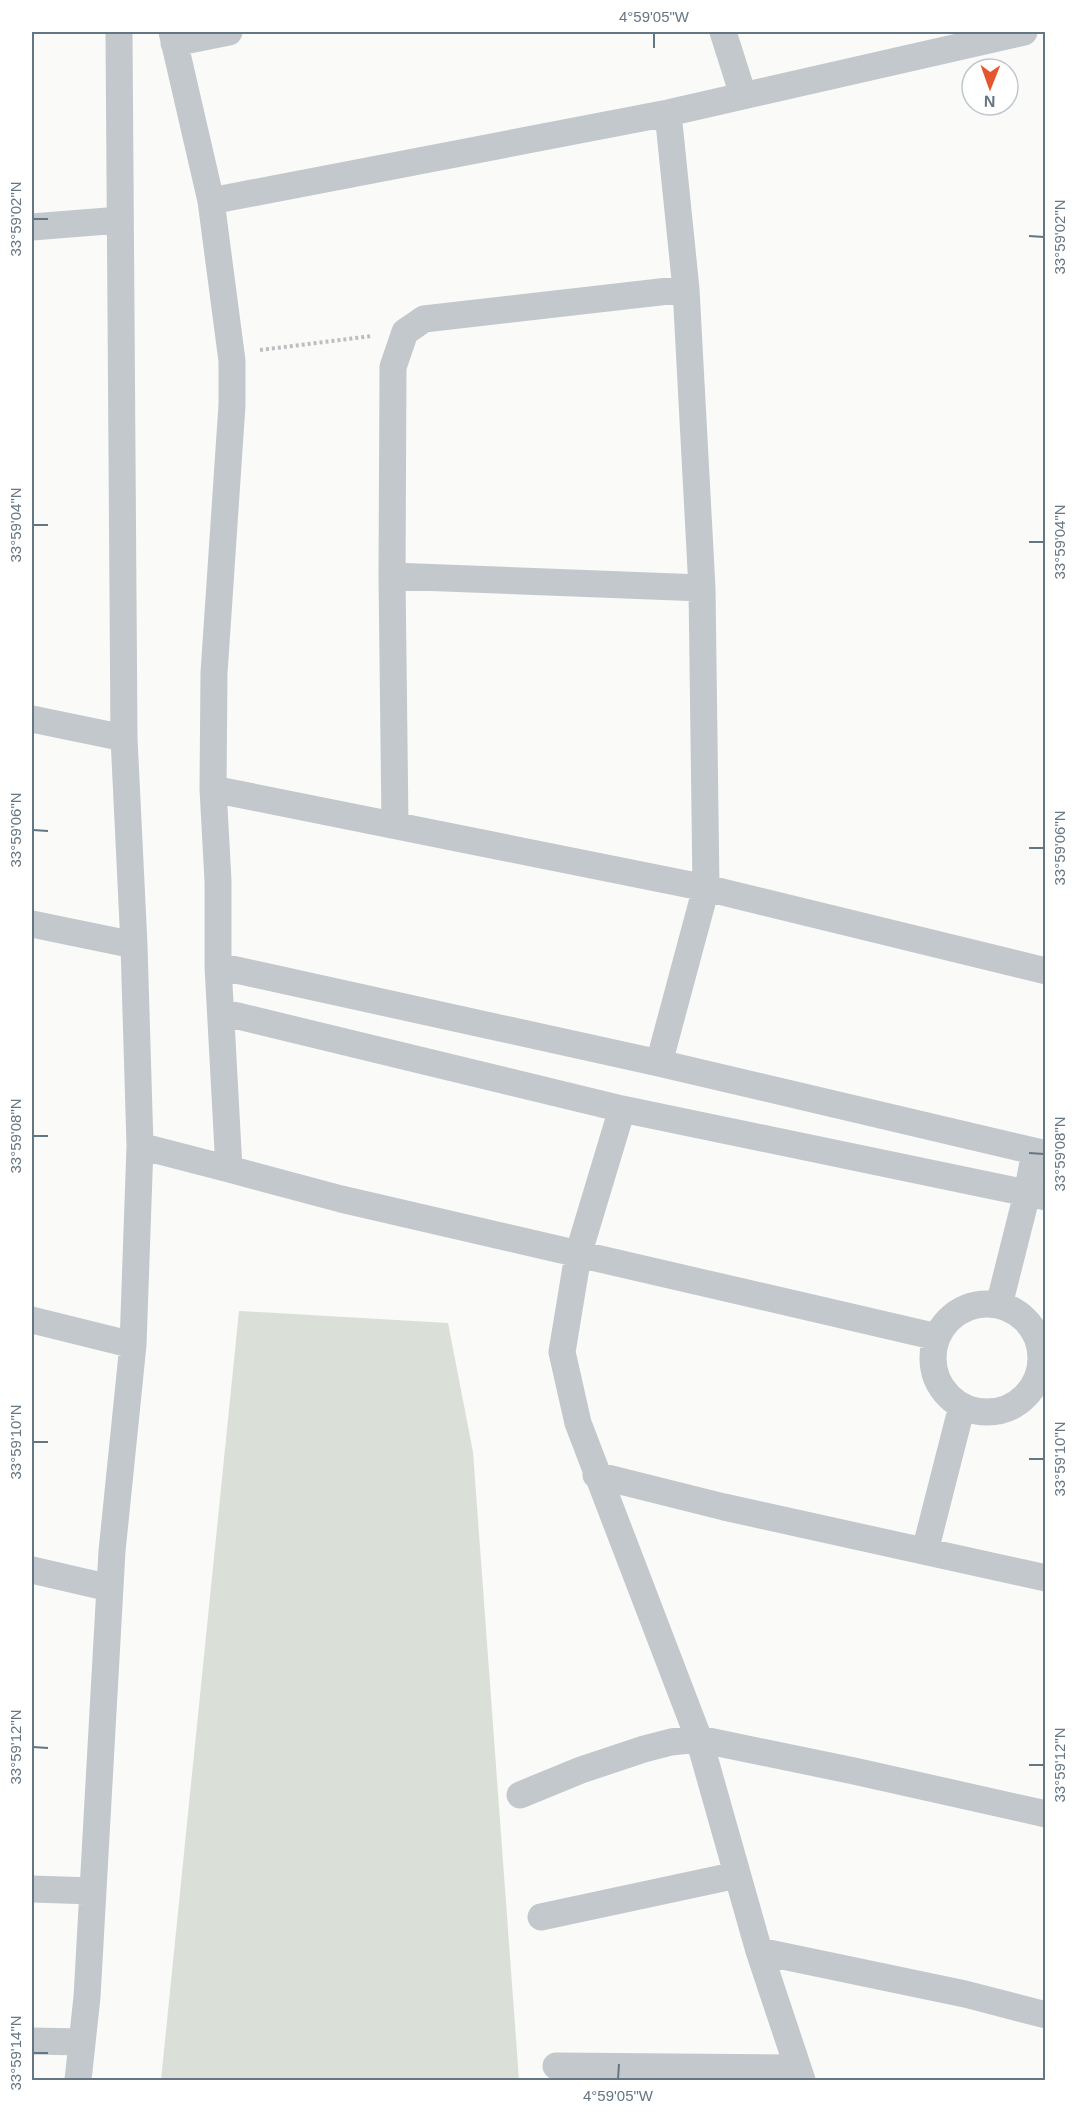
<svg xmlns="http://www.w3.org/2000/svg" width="1077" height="2112" viewBox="0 0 1077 2112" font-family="Helvetica,sans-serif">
	<rect width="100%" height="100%" fill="#fafaf8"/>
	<path fill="#dadfd7" d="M239,1311L448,1323L473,1452L519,2080H161Z"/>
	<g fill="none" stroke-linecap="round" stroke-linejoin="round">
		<path stroke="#bbbfc2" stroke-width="4" stroke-dasharray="3 3" stroke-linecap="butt" d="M260,350L372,336"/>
		<path stroke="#c3c8cc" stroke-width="27" d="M723,32L743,95
			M174,43L229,32
			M211,201L668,113L1024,32
			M32,227L120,220
			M392,576L702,588
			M32,719L124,738
			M213,789L706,888L1046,971
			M395,825L392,576L393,367L405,332L424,319L686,289
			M32,924L134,945
			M218,966L659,1063L1046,1154
			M221,1012L622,1109L1046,1197
			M659,1063L706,888L702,588L686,289L668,113
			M622,1109L578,1255L562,1352L578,1423L699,1739L759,1951L802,2080
			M140,1146L229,1169L218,966V881L213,789L214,673L232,405V361L211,201L172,32
			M229,1169L341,1199L937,1337
			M933 1358a54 54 0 1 1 108 0a54 54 0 1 1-108 0Z
			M999,1305L1027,1194L1035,1152
			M32,1320L133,1345
			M596,1475L724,1507L1046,1578
			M925,1551L962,1406
			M32,1570L110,1588
			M520,1795L581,1770L644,1749L671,1742L699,1739L854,1771L1046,1814
			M32,1889L93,1891
			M541,1917L737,1875
			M759,1951L965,1994L1046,2015
			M32,2041L82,2042
			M556,2066L797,2068
			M78,2080L87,1997L112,1551L133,1345L140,1146L134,945L124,738L119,32"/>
	</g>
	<path fill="none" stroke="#657683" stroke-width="2" d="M654,48V33M33,219H48M1029,236L1044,237M33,525H48M1029,542H1044M33,830L48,831M1029,848H1044M33,1136H48M1029,1153L1044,1154M33,1442H48M1029,1459H1044M33,1747L48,1748M1029,1765H1044M33,2053H48M618,2079L619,2064"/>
	<rect width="1077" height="2112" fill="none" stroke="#ffffff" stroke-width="66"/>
	<g transform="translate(990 87) rotate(181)"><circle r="28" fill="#ffffff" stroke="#c1c8cd" stroke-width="1.5"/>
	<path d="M0-4.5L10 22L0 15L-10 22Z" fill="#e4572e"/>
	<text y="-9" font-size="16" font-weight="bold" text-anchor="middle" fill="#657683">N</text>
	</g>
	<rect x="33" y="33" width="1011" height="2046" fill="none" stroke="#657683" stroke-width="2"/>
	<g font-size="15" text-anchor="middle" fill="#657683">
		<text x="654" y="22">4°59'05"W</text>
		<text transform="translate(16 219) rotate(-90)" y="5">33°59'02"N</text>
		<text transform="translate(1060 237) rotate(-90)" y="5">33°59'02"N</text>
		<text transform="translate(16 525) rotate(-90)" y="5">33°59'04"N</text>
		<text transform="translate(1060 542) rotate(-90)" y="5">33°59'04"N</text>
		<text transform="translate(16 830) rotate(-90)" y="5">33°59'06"N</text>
		<text transform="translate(1060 848) rotate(-90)" y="5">33°59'06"N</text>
		<text transform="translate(16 1136) rotate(-90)" y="5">33°59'08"N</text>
		<text transform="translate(1060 1154) rotate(-90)" y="5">33°59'08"N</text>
		<text transform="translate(16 1442) rotate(-90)" y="5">33°59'10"N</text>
		<text transform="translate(1060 1459) rotate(-90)" y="5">33°59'10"N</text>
		<text transform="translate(16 1747) rotate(-90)" y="5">33°59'12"N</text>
		<text transform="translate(1060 1765) rotate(-90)" y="5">33°59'12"N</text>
		<text transform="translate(16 2053) rotate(-90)" y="5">33°59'14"N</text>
		<text x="618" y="2101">4°59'05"W</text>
	</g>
</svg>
